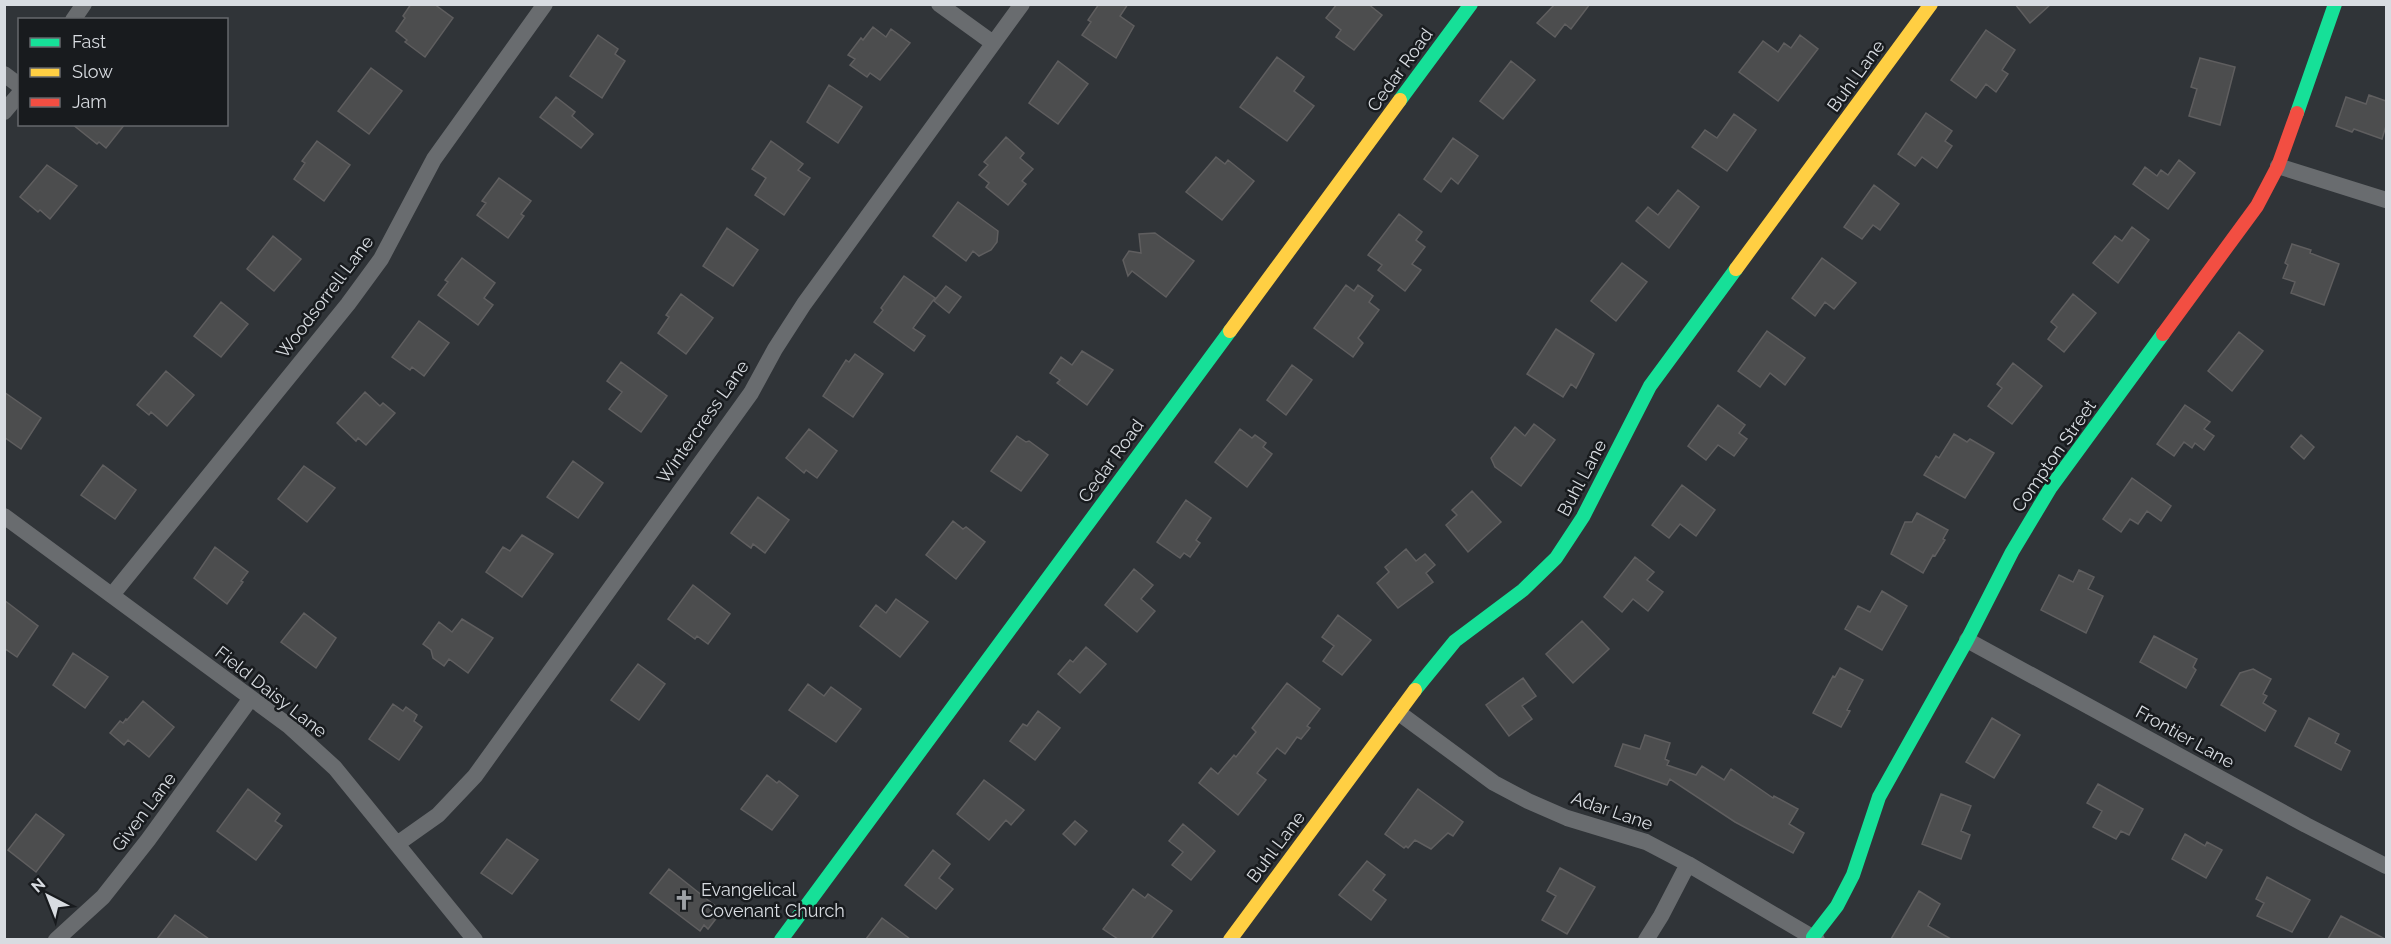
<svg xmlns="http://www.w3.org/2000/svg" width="2391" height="944" viewBox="0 0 2391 944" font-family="Raleway,sans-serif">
	<rect width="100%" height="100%" fill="#303438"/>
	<path fill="#4c4d4e" stroke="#5f5e5f" stroke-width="1.5" d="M411,4H434L453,18L425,57L405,42L407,40L396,31L405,18L403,16Z
		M1099,4H1128L1120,16L1134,26L1116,58L1082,35L1091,22L1088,20Z
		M1337,4H1368L1382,15L1354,50L1336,37L1341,30L1326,18Z
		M1555,4H1590L1571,29L1565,24L1555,37L1537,23Z
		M2015,4H2051L2030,23Z
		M873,27L886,37L891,29L910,43L880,80L870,73L867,77L850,65L855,59L848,55L861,38L863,40Z
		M1986,30L2015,50L2002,70L2008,74L1996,92L1986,84L1976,98L1951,80Z
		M598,35L618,49L615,54L625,61L602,98L570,76Z
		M1800,35L1818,49L1778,101L1739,72L1763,41L1778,52L1784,43L1791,48Z
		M1277,57L1304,77L1294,91L1314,106L1287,141L1240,107Z
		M2200,58L2235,67L2220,125L2189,116L2197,89L2191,87Z
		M1058,61L1088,84L1058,124L1029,103Z
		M1511,61L1535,80L1503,119L1480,101Z
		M371,68L402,91L369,134L338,111Z
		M829,85L862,107L838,143L807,122Z
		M2369,95L2386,101V126L2382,139L2354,129L2352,132L2336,126L2346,97L2366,104Z
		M556,97L575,112L572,116L593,134L581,148L540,117Z
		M1926,113L1952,131L1945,141L1952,146L1937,168L1922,157L1915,166L1898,154Z
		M1734,114L1756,130L1727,171L1692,147L1705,130L1717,138Z
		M72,124H125L106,148L99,142L97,144Z
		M1006,137L1024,153L1020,158L1033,169L1022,181L1026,184L1008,205L986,187L989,183L979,175L988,165L984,162Z
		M1453,138L1478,156L1458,184L1451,178L1441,192L1424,179Z
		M317,141L350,165L324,201L294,179L305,163L302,161Z
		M771,141L803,164L798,170L810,178L784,215L755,195L766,178L752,169Z
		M1216,157L1225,164L1228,160L1254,181L1222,220L1186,192Z
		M2179,160L2195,173L2168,209L2133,184L2145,167L2157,176L2161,170L2168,175Z
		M47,165L77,186L50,219L40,210L38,212L20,197Z
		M499,178L531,201L521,214L524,216L508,238L477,215L486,203L482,201Z
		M1874,185L1899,204L1880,230L1873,225L1862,239L1844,227Z
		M1678,190L1699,207L1669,248L1636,221L1648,207L1658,215Z
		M958,202L998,231L997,242L991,250L979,256L973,251L966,261L933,236Z
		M1399,214L1422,232L1416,240L1425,247L1412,264L1421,270L1405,291L1378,270L1382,265L1368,255Z
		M2132,227L2149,240L2118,283L2093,263L2115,236L2122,241Z
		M727,228L758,250L733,286L703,266Z
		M1155,233L1194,261L1166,297L1132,271L1128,276L1123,260L1129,251L1141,253L1139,234Z
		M273,236L301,259L274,291L247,269Z
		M2292,244L2311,250L2310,253L2339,264L2324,305L2291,293L2295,282L2283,278L2288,265L2285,263Z
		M462,258L495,283L484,298L493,305L478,325L438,295L448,282L445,280Z
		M1822,258L1856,283L1834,309L1825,302L1815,316L1792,298Z
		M1622,263L1647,282L1616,321L1591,301Z
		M904,276L935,298L913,328L925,336L914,351L874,322L883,310L881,308Z
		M1346,285L1354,291L1358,285L1373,296L1369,302L1379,310L1358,338L1363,343L1353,357L1314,328Z
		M946,286L961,297L949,313L934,301Z
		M681,294L713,318L686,354L658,333L669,317L666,315Z
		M2073,294L2096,313L2064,352L2048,339L2057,327L2051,322Z
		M221,302L248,324L221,357L194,336Z
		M419,321L449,343L424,376L412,367L410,370L392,357Z
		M1556,329L1594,354L1576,388L1571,384L1563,397L1527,374Z
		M1767,331L1805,358L1785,385L1770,373L1760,387L1738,371Z
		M2239,332L2263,351L2232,391L2208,371Z
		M1082,351L1113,370L1087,405L1057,383L1060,380L1050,373L1061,357L1072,365Z
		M855,354L883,374L853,417L823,396L846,360L849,362Z
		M621,362L667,396L641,432L609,409L622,392L607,381Z
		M2013,363L2042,386L2012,424L1988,406L2002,388L1997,384Z
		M1292,365L1312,380L1286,415L1267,400Z
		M166,371L194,395L167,426L151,412L149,415L137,405Z
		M4,392L41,418L21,449L4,437Z
		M365,392L380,406L383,403L395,413L366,445L358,438L356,441L337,423Z
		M1718,405L1745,425L1739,433L1747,439L1734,456L1718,445L1706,460L1688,446Z
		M2185,405L2210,422L2204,429L2214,436L2204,450L2195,443L2192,448L2184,442L2174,456L2157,444Z
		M1534,424L1555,440L1521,486L1495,467L1491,458L1515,427L1525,436Z
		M809,429L837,451L817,478L806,470L804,473L786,458Z
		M1240,429L1252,438L1255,435L1266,443L1263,447L1272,454L1247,487L1215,462Z
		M1954,434L1967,442L1970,439L1994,453L1965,498L1924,475L1936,456L1939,458Z
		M2301,435L2314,447L2304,459L2291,447Z
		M1017,436L1026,442L1029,441L1048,455L1021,491L991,471Z
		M573,461L603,483L578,518L547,497Z
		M103,465L136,490L115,519L81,495Z
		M304,466L335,488L307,522L278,499Z
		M2132,478L2171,506L2161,521L2147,511L2138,524L2130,519L2121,532L2103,519Z
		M1682,485L1715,510L1696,536L1680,524L1669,538L1652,525Z
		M1472,491L1501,522L1468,552L1446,525L1457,515L1452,510Z
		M758,497L789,520L765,553L753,544L751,548L731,533Z
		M1186,500L1211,518L1196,540L1200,543L1190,557L1184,553L1180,558L1157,542Z
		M1917,513L1948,530L1943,539L1945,540L1935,556L1933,555L1923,573L1891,554L1905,522H1912Z
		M953,521L963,529L966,527L985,542L956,579L926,555Z
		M522,535L553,554L522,597L486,572L503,547L510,551Z
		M215,547L248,572L241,581L243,582L227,604L194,578Z
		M1406,549L1416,561L1425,554L1435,565L1426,573L1433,582L1398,608L1377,583L1389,572L1385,567Z
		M1635,557L1654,572L1647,580L1663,592L1648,611L1633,599L1622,612L1604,597Z
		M1134,569L1153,585L1141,599L1155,611L1137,632L1105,605Z
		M2079,570L2094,577L2088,589L2103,596L2086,633L2041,610L2059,575L2073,582Z
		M693,585L730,614L708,644L697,636L695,639L668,619Z
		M1882,591L1907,606L1882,650L1845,629L1858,606L1870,612Z
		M896,599L928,622L900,657L860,626L876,605L886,613Z
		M4,600L38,626L17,657L4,648Z
		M304,613L336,638L316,668L281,642Z
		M1338,615L1371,640L1342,675L1323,661L1334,646L1322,637Z
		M462,619L493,638L468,673L449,659L444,666L433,658L431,650L423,644L439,622L452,632Z
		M1582,621L1609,649L1573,683L1546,654Z
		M2154,636L2197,659L2193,667L2196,670L2186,688L2140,662Z
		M1086,647L1106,664L1080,693L1058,674L1070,660L1073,662Z
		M73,653L108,677L85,708L53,685Z
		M638,664L665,684L639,720L611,700Z
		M1840,668L1863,680L1847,710L1850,711L1841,727L1813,713L1833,676L1835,677Z
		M2253,669L2271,679L2263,694L2267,696L2263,703L2276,711L2265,731L2221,705L2240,673Z
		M1523,678L1536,696L1522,706L1532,719L1509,736L1486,705Z
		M1287,683L1320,709L1307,726L1310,728L1301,739L1297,737L1285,754L1277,748L1257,773L1266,780L1238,815L1199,783L1211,768L1218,774L1234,755L1236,757L1256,732L1252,728Z
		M808,684L824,696L831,687L861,709L836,742L789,710Z
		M143,701L174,727L149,757L128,740L124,745L110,733L120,721L123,723L126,719L127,720Z
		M393,704L403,711L406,707L417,715L414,721L422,727L399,760L369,739Z
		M1038,711L1060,728L1035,760L1010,741L1023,724L1027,726Z
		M1992,718L2020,735L1994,778L1966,762Z
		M2309,718L2339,734L2335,743L2350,751L2341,770L2295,746Z
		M1645,735L1670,743L1665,759L1669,761L1667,765L1696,775L1702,766L1724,780L1731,769L1773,798L1774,796L1798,809L1789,824L1804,833L1793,853L1735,822L1670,779L1667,785L1615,766L1623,744L1640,749Z
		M767,775L777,783L779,781L798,796L772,830L741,809Z
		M984,780L1024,810L1011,825L1006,820L989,840L957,814Z
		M2098,784L2143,809L2129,835L2121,831L2116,839L2093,827L2102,811L2087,803Z
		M248,789L280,814L275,821L282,826L256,860L217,831Z
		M1418,789L1463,822L1453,836L1448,833L1431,849L1415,840L1408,848L1406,846L1404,848L1385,834Z
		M1941,794L1971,806L1961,831L1970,835L1961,859L1922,844Z
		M36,814L64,835L36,872L8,850Z
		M1075,821L1087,831L1075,845L1063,834Z
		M1183,824L1215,851L1191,880L1172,865L1183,852L1169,841Z
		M2185,834L2205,846L2207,842L2222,850L2206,878L2172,859Z
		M507,839L538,860L512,894L481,873Z
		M933,850L950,864L939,878L953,889L936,909L905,885Z
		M1367,861L1385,875L1373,890L1386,900L1371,920L1339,895Z
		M1560,868L1595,887L1567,934L1542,920L1556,896L1547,891Z
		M669,869L718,908L714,912L718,916L708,929L704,925L700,931L650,893Z
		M2267,877L2310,900L2292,932L2257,916L2264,903L2256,899Z
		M1133,889L1145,898L1148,894L1172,911L1151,939H1118L1103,929Z
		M1919,891L1940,904L1928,926L1951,939H1891Z
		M175,915L209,939H157Z
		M2341,916L2385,939H2328Z
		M882,918L910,939H866Z"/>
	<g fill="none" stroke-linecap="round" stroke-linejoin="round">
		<path stroke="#696c6f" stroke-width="16" d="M939,4L993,43
			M73,20L84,4
			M4,74L20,86
			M4,112L20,93
			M2278,166L2386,200
			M4,516L289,726L335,768L475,940
			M112,595L348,304L381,259L434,159L545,4
			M1967,640L2306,825L2386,866
			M1399,713L1494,783L1528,801L1567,818L1646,842L1688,864L1817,940
			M397,844L438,815L475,776L751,393L775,349L804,304L1022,4
			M56,940L103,897L148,840L251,698
			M1646,940L1661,916L1688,864"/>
		<path stroke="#16e098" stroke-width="14" d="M1400,100L1471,4
			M2297,113L2335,4
			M1415,690L1455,641L1523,590L1556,558L1583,517L1650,386L1736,269
			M1813,937L1837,906L1853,875L1879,797L1967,640L2012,552L2051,487L2163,334
			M781,940L1230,331"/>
		<path stroke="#ffcf43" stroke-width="14" d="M1736,269L1931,4
			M1230,331L1400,100
			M1230,940L1415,690"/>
		<path stroke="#f24e42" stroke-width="14" d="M2163,334L2257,206L2278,166L2297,113"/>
	</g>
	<defs>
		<g id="church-bare" transform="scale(1.62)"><path d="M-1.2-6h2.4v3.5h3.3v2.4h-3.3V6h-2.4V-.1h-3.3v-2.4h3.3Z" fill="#9da1a6" stroke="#181b1e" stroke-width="2.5" paint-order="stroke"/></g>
	</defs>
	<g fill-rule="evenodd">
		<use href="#church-bare" x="684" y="900"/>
	</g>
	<g text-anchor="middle" stroke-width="5" stroke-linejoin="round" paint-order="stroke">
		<g font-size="18" fill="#d8dce1" stroke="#181b1e">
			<text transform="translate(1400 70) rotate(-54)" y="6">Cedar Road</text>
			<text transform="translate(1856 76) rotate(-54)" y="6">Buhl Lane</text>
			<text transform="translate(325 297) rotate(-53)" y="6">Woodsorrell Lane</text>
			<text transform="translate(703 422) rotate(-55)" y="6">Wintercress Lane</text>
			<text transform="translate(2054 456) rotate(-55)" y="6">Compton Street</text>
			<text transform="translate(1111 461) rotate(-54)" y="6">Cedar Road</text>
			<text transform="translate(1582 478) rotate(-62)" y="6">Buhl Lane</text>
			<text transform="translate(271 692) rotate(38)" y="6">Field Daisy Lane</text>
			<text transform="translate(2185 737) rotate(29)" y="6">Frontier Lane</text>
			<text transform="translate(1612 811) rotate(19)" y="6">Adar Lane</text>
			<text transform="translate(144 812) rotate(-53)" y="6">Given Lane</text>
			<text transform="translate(1276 847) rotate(-53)" y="6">Buhl Lane</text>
		</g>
		<g font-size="18" fill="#d8dce1" stroke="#181b1e" text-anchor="start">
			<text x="701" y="896">Evangelical<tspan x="701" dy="21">Covenant Church</tspan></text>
		</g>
	</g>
	<rect width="2391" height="944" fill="none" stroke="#d8dce1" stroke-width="12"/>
	<rect x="18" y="18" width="210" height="108" fill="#181b1e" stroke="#65686c" stroke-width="1.5"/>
	<rect x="30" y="38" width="30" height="9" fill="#16e098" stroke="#65686c" stroke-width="1.5"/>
	<text x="72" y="48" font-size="18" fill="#d8dce1">Fast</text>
	<rect x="30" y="68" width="30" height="9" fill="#ffcf43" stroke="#65686c" stroke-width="1.5"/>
	<text x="72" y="78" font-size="18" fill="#d8dce1">Slow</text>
	<rect x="30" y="98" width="30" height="9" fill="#f24e42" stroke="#65686c" stroke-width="1.5"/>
	<text x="72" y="108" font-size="18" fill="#d8dce1">Jam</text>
	<g transform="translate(48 896) rotate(318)" stroke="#181b1e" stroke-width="4.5" paint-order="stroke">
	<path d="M0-4.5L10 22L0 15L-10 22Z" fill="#d8dce1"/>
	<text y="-9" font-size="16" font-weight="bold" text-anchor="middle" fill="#d8dce1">N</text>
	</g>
</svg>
